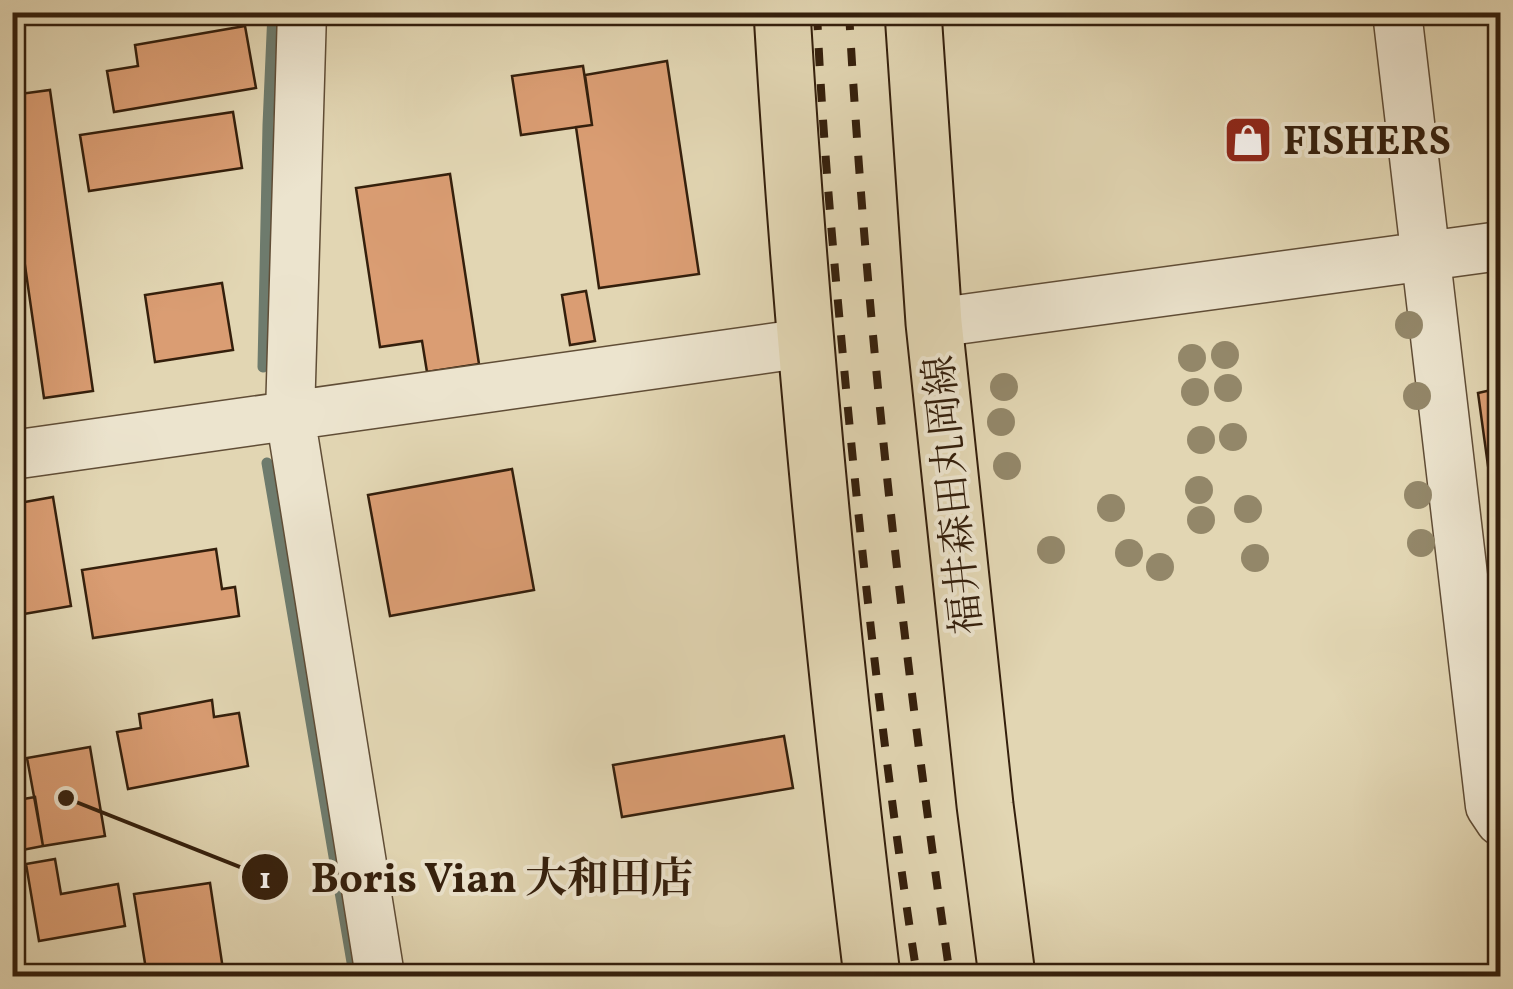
<svg xmlns="http://www.w3.org/2000/svg" width="1513" height="989" viewBox="0 0 1513 989" font-family="Vollkorn,'Noto Serif JP',serif">
	<rect width="100%" height="100%" fill="#e2d6b3"/>
	<filter id="stains"><feTurbulence type="fractalNoise" baseFrequency=".002" numOctaves="4"/><feColorMatrix values="0 0 0 0 .2 0 0 0 0 .09 0 0 0 0 .02 0 0 0 .5 -.17"/></filter>
	<radialGradient id="worn" r=".72"><stop offset=".6" stop-color="#630" stop-opacity="0"/><stop offset="1" stop-color="#630" stop-opacity=".3"/></radialGradient>
	<g fill="none" stroke-linecap="round" stroke-linejoin="round">
		<path stroke="#6e7b6d" stroke-width="11" d="M263,367L268,125L273,12
			M267,463L353,968L346,976"/>
	</g>
	<path fill="#da9d73" stroke="#341f0c" stroke-width="2.5" d="M245,26L256,88L114,112L107,71L138,66L135,45Z
		M667,61L699,274L599,288L576,127L592,125L585,75Z
		M583,66L592,125L521,135L512,76Z
		M50,90L93,391L44,398L12,175V95Z
		M233,112L242,168L89,191L80,135Z
		M450,174L479,364L427,372L422,341L380,347L356,188Z
		M222,283L233,350L155,362L145,295Z
		M586,291L595,341L570,345L562,295Z
		M1500,388V553L1478,393Z
		M512,469L534,590L390,616L368,495Z
		M53,497L71,606L12,616V509L20,508L19,503Z
		M216,549L222,589L235,587L239,616L93,638L82,570Z
		M212,700L214,717L239,713L248,766L128,789L117,732L141,728L139,714Z
		M784,736L793,788L622,817L613,765Z
		M90,747L105,836L43,846L27,758Z
		M35,797L43,846L12,852V801Z
		M55,859L61,894L118,884L125,926L39,941L26,864Z
		M210,883L224,976H147L134,894Z"/>
	<g fill="none" stroke-linecap="round" stroke-linejoin="round">
		<g stroke="#604d36" stroke-width="51">
			<path id="minor" d="M302,12L290,415L380,976
				M1397,12L1490,806L1500,821
				M934,323L1500,246
				M12,455L806,343"/>
		</g>
		<g stroke="#341f0c" stroke-width="59">
			<path id="major" d="M782,12C801,335 833,656 872,976
				M913,12L934,323L985,805L1007,976"/>
		</g>
		<use href="#minor" stroke="#ece4ce" stroke-width="48"/>
		<use href="#major" stroke="#e2d6b3" stroke-width="55"/>
		<path stroke="#341f0c" stroke-width="8" stroke-dasharray="18 18" stroke-linecap="butt" d="M817,12C822,131 833,250 844,367C863,571 886,774 917,976
			M849,12C867,335 904,657 950,976"/>
	</g>
	<g fill="#938769">
		<circle cx="1409" cy="325" r="14"/>
		<circle cx="1225" cy="355" r="14"/>
		<circle cx="1192" cy="358" r="14"/>
		<circle cx="1004" cy="387" r="14"/>
		<circle cx="1228" cy="388" r="14"/>
		<circle cx="1195" cy="392" r="14"/>
		<circle cx="1417" cy="396" r="14"/>
		<circle cx="1001" cy="422" r="14"/>
		<circle cx="1233" cy="437" r="14"/>
		<circle cx="1201" cy="440" r="14"/>
		<circle cx="1007" cy="466" r="14"/>
		<circle cx="1199" cy="490" r="14"/>
		<circle cx="1418" cy="495" r="14"/>
		<circle cx="1111" cy="508" r="14"/>
		<circle cx="1248" cy="509" r="14"/>
		<circle cx="1201" cy="520" r="14"/>
		<circle cx="1421" cy="543" r="14"/>
		<circle cx="1051" cy="550" r="14"/>
		<circle cx="1129" cy="553" r="14"/>
		<circle cx="1255" cy="558" r="14"/>
		<circle cx="1160" cy="567" r="14"/>
	</g>
	<defs>
		<g id="shop-square" transform="scale(2.5)"><rect x="-9" y="-9" width="18" height="18" rx="4" fill="#8f2418" stroke="#ece4ce"/><path d="M-5-2.5h2.3a2.7 3.5 0 0 1 5.4 0H5L5.5 6h-11ZM-1.5-2.5h3a1.5 2.3 0 0 0-3 0Z" fill="#fff"/></g>
	</defs>
	<g fill-rule="evenodd">
		<use href="#shop-square" x="1248" y="140"/>
	</g>
	<g text-anchor="middle" stroke-width="8" stroke-linejoin="round" paint-order="stroke">
		<g font-size="40" font-weight="bold" fill="#341f0c" stroke="#ece4ce" text-anchor="start">
			<text x="1283" y="154">FISHERS</text>
		</g>
		<g font-size="40" fill="#341f0c" stroke="#ece4ce">
			<text transform="translate(952 495) rotate(-96)" y="14">福井森田丸岡線</text>
		</g>
	</g>
	<path fill="none" stroke="#341f0c" stroke-width="4" d="M66 798L265 877"/>
	<g fill="#341f0c" stroke="#ece4ce" stroke-width="4">
		<circle cx="66" cy="798" r="10"/>
		<circle cx="265" cy="877" r="25"/>
	</g>
	<g font-size="30" text-anchor="middle" font-weight="bold" fill="#fff">
		<text x="265" y="888">1</text>
	</g>
	<g font-size="42" text-anchor="middle" font-weight="bold" fill="#341f0c" stroke="#ece4ce" stroke-width="8" stroke-linejoin="round" paint-order="stroke">
		<text x="502" y="892">Boris Vian 大和田店</text>
	</g>
	<rect width="1513" height="989" fill="none" stroke="#e2d6b3" stroke-width="50"/>
	<rect x="15" y="15" width="1483" height="959" fill="none" stroke="#341f0c" stroke-width="5"/>
	<rect x="25" y="25" width="1463" height="939" fill="none" stroke="#341f0c" stroke-width="2.5"/>
	<rect width="100%" height="100%" filter="url(#stains)"/>
	<rect width="100%" height="100%" fill="url(#worn)"/>
</svg>
